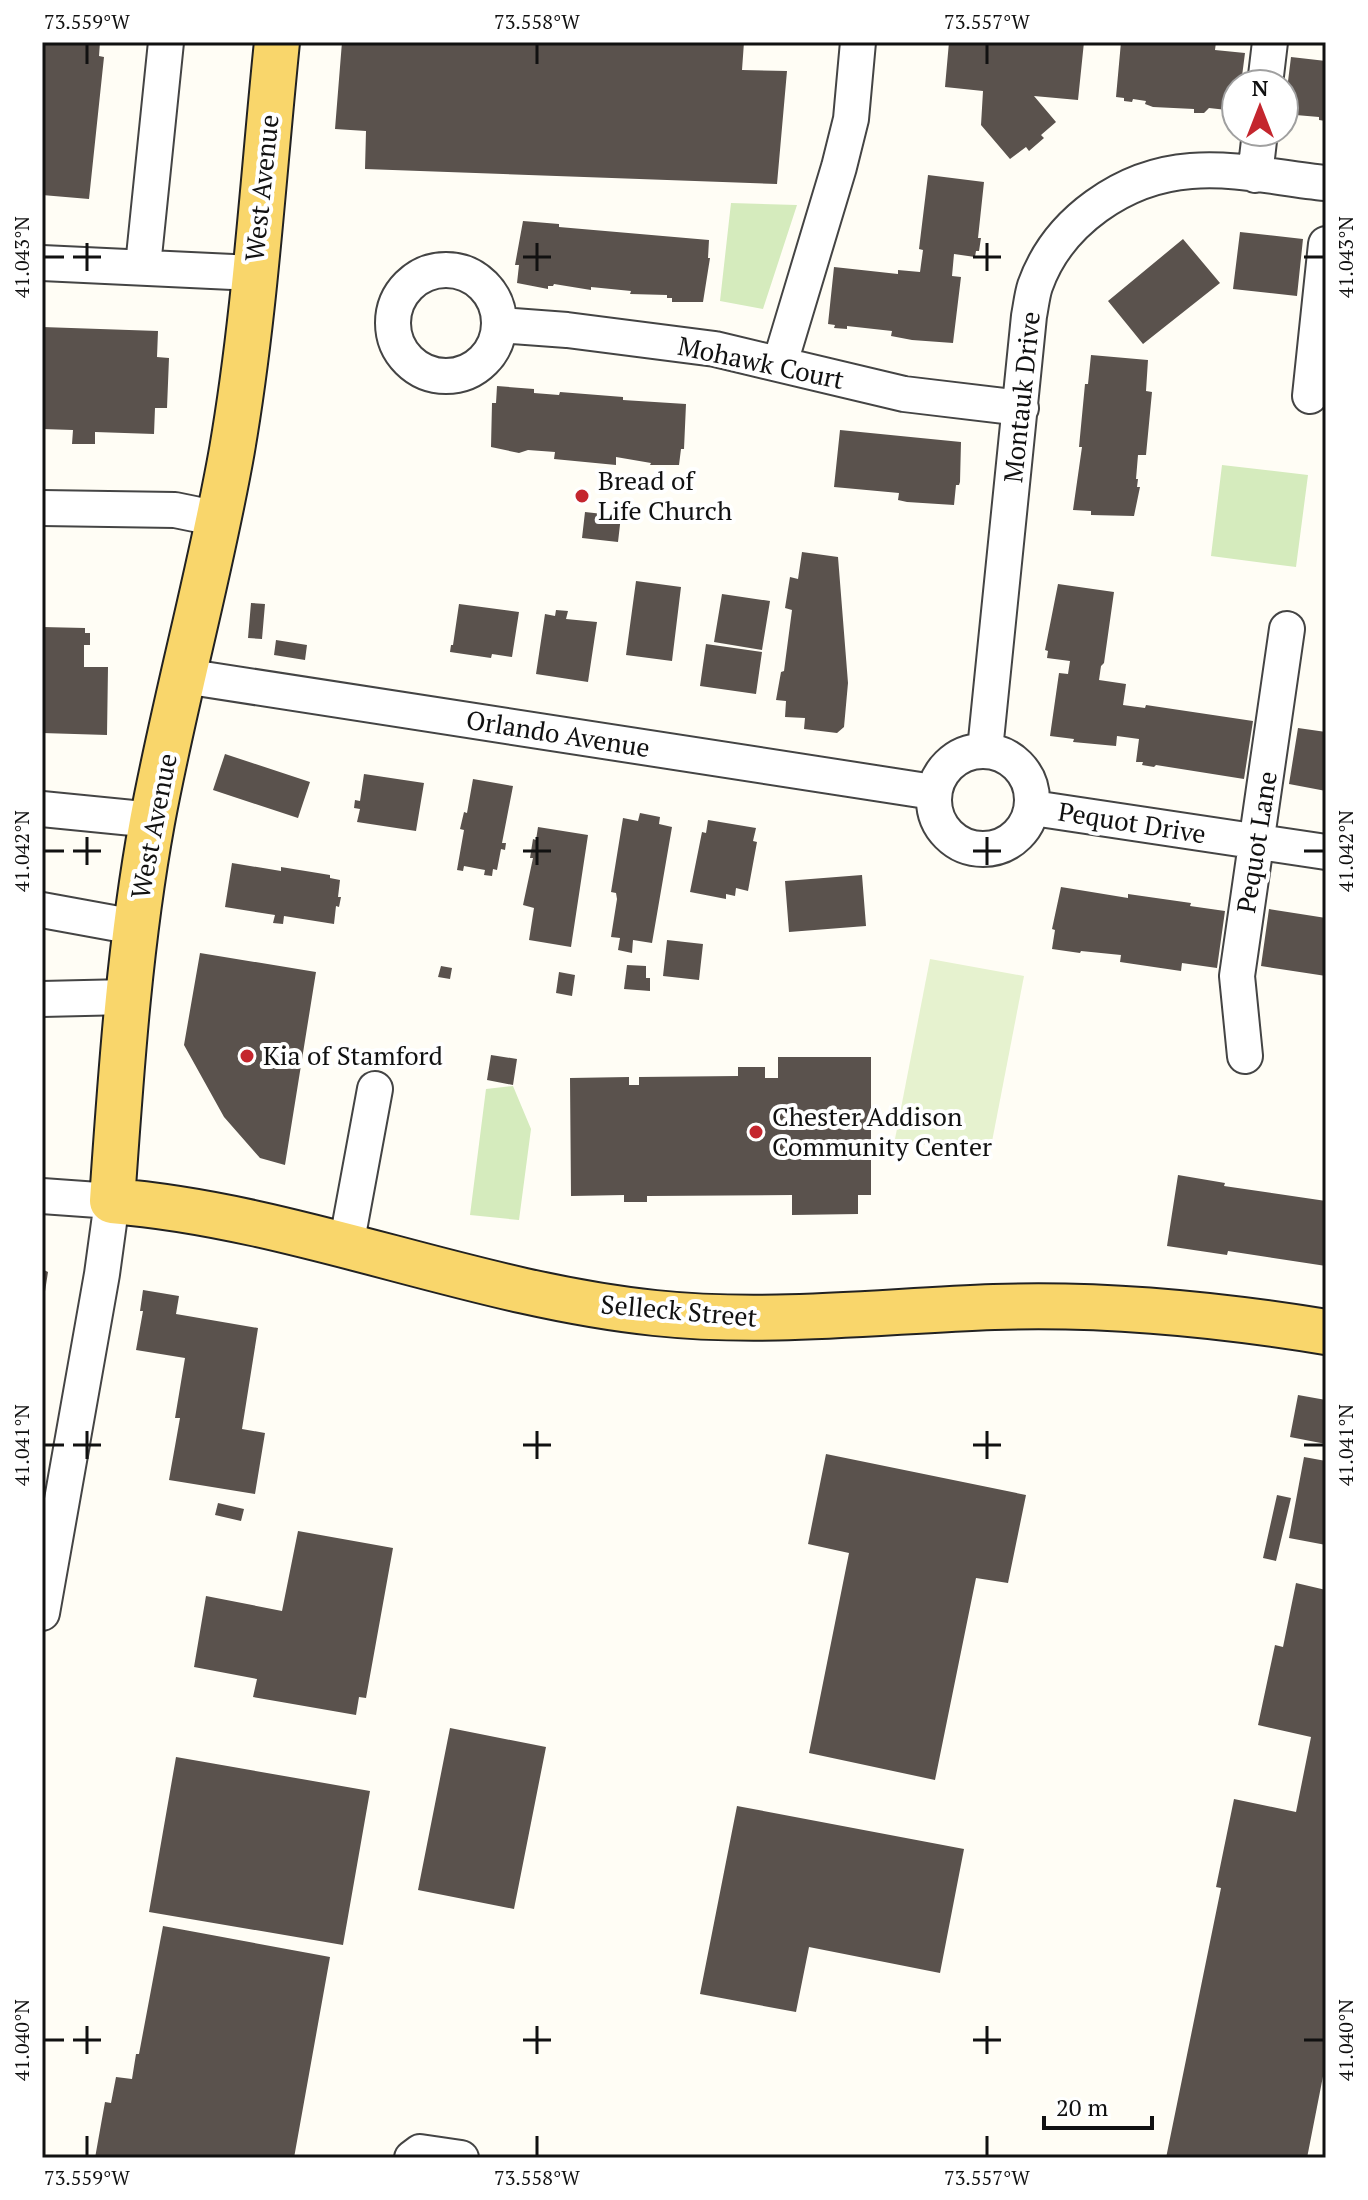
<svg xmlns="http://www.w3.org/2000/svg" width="1368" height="2200" viewBox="0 0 1368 2200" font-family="'PT Serif',serif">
	<rect width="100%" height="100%" fill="#fffdf5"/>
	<path fill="#d5ebbd" d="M731,203L797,205L763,309L720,301Z
		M1222,465L1308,475L1296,567L1211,556Z
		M513,1086L531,1129L519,1220L470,1215L486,1089Z"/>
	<path fill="#e6f2cf" d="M930,959L1024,976L989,1157L895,1139Z"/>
	<path fill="#5a524d" d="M42,42H100L99,56L104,57L89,199L42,195Z
		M342,42H744L742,70L787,71L777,184L365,169L366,131L335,129Z
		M949,42H1084L1078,100L1034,96L1056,122L1041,135L1044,138L1029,151L1026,147L1010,159L981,125L983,91L945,87Z
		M1121,42H1216L1215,50L1245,53L1241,84H1236V111L1209,108L1204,113H1194V109L1153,107L1145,104L1146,101L1133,99L1132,102L1124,101V98L1116,97Z
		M1291,57L1326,61V121L1319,120V117L1284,114Z
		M928,175L984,182L978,238H981L979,251H976L975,257L954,254L952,276L961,277L953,343L912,340L891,336L892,331L847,326V329L834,328L835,325L828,324L834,267L898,274V270L920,272L923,250L919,249Z
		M523,221L559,224V227L709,240L708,258H710L703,302H672V298H667V295L630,294L631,291L591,287V290L554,284L553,286H548V289L517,283L519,265H515Z
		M1240,232L1303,239L1297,296L1233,289Z
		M1183,239L1220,283L1143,344L1108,301Z
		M42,327L158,331L157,357L169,358L167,408H155L154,434L95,432V444H72L73,430L42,429Z
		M1091,355L1148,360L1146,391L1152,392L1146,455H1138L1136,479H1138L1137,487H1140L1134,516L1091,515V511L1073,510L1082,447H1079L1085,384H1088Z
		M497,386L534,389V393L559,395L560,392L623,397V400L686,404L684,449H681L679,465H650L651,463L616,457V465L554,459L555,452L528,450L519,453L491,447L492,403H496Z
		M840,430L961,442L960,482L959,485H956L954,505L907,502L898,500L899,493L834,487Z
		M585,512L621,516L618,542L582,538Z
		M802,552L838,557L848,683L844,727L837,733L804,729L805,718L785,717L786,701L776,700L781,672L784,671L792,610L785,608L790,577L798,579Z
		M636,581L681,587L672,661L626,655Z
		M1058,584L1114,592L1104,663L1101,666L1099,680L1126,684L1123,705L1145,708L1146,705L1253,721L1244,779L1156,765L1154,767L1142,765L1143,762H1136L1139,739L1117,736L1116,746L1073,742L1074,739L1050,736L1059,673L1068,674L1070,661L1047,658L1048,651L1045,650Z
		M722,594L770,601L762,650L714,642Z
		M251,603L265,604L262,639L248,638Z
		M459,604L519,612L512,657L492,654L491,658L450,652L451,645H453Z
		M556,610L568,611L566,619L597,622L588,682L536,674L545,614L555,616Z
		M42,627L85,628V633H90V645H84V667H108L107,735L42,733Z
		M276,640L307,645L305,660L274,655Z
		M706,644L762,652L756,694L700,686Z
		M1298,728L1326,732V791L1289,784Z
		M225,754L310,782L298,818L213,790Z
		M364,774L424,783L416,831L357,822L360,809L354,808L355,800L360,801Z
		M473,779L513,786L502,843H506L505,850L501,849L497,870L493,869L492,876L484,875L485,870L464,866L463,871L457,870L464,830L460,829L464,812L467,813Z
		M640,813L660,817L659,824L672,827L652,943L633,940L632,953L618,950L620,938L611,937L617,899L616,893L611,892L623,818L638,821Z
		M708,820L756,828L753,841L757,842L748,891L736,888L735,896L726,894V899L690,892L702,832L706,833Z
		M538,827L588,835L571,947L529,940L534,908L523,905L533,858H530L533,839L536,840Z
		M232,863L281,871V867L330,875V878L340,880L338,897H341L339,907L336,906L334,924L284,916L283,924L273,923L275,915L225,907Z
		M862,875L866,926L789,932L785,881Z
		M1061,887L1128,898V894L1191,903L1190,906L1225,911L1217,968L1182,963L1181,971L1120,962L1121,955L1081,951L1080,953L1052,949L1055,930L1052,929Z
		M1269,909L1326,918V976L1261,966Z
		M667,940L703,944L699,980L663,976Z
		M200,953L316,972L285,1165L260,1158L224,1117L184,1045Z
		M627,965L646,966V978H650V991L624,989Z
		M441,966L452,968L450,979L438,977Z
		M559,972L575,975L572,996L556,993Z
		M491,1055L517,1059L513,1085L487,1080Z
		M778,1057H871V1195H858V1214L792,1215V1195L647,1196V1202H624V1195L571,1196L570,1078L629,1077V1085H639V1077L738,1076V1067H765V1078H778Z
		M1178,1175L1225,1183L1224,1186L1326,1201V1266L1228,1251L1227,1255L1167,1246Z
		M42,1269L48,1272L44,1298H42Z
		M143,1290L179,1296L176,1314L258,1328L242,1429L265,1433L255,1494L169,1480L180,1418H175L185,1358L136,1350L143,1311H140Z
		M1298,1395L1326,1400V1444L1290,1437Z
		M826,1454L1026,1495L1008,1583L976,1578L935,1780L809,1753L849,1553L808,1544Z
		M1304,1457L1326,1461V1545L1289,1538Z
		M1277,1495L1291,1498L1276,1561L1263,1558Z
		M218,1503L244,1509L241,1521L215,1515Z
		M298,1531L393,1548L366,1698L359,1697L356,1715L253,1697L257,1679L194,1667L206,1596L282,1611Z
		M1296,1583L1326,1590V2061L1307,2158H1166L1221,1888L1216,1887L1234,1799L1296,1812L1311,1737L1258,1725L1275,1645L1283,1647Z
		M450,1728L546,1747L514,1909L418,1890Z
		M176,1757L370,1791L343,1945L149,1912Z
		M737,1806L964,1849L940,1973L809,1947L796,2012L700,1994Z
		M163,1926L330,1957L294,2158H95L105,2102L111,2103L116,2077L132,2079L136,2054H139Z"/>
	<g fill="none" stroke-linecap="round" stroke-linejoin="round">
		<g stroke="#444" stroke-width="38">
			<path id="minor" d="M1265,84L1270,42
				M1255,175L1260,132
				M42,263L254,273
				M143,266L166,42
				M393 323a53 53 0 1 1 106 0a53 53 0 1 1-106 0Z
				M500,325L567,330L715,349L904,394L1021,408
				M780,363L839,167L851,119L858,42
				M1310,396L1326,244
				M42,508L175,510L219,519
				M184,676L933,792
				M985,750L1029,316C1031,306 1032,295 1035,286C1058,221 1124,176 1191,171C1235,167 1282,179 1326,183
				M934 800a49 49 0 1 1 98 0a49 49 0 1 1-98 0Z
				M1033,808L1326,852
				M42,809L153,820
				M42,910L135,927
				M42,999L127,997
				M1245,1056L1237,976L1287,629
				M42,1196L112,1201L102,1274L42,1613
				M346,1246L375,1089
				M412,2158L420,2152L461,2158"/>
		</g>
		<g stroke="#222" stroke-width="48">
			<path id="major" d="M277,42C263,178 255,316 232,450C210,575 175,698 152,822C129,948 121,1074 112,1201C297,1216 471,1294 655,1313C768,1325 881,1311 994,1307C1106,1303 1216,1314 1326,1332"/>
		</g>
		<use href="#minor" stroke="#fff" stroke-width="34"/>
		<use href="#major" stroke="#f9d66b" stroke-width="44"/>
	</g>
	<path fill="none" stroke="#111" stroke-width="3" d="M87,44V64M537,44V64M987,44V64M87,243V271M537,243V271M987,243V271M44,257H64M73,257H101M523,257H551M973,257H1001M1304,257H1324M87,837V865M537,837V865M987,837V865M44,851H64M73,851H101M523,851H551M973,851H1001M1304,851H1324M87,1431V1459M537,1431V1459M987,1431V1459M44,1445H64M73,1445H101M523,1445H551M973,1445H1001M1304,1445H1324M87,2026V2054M537,2026V2054M987,2026V2054M44,2040H64M73,2040H101M523,2040H551M973,2040H1001M1304,2040H1324M87,2136V2156M537,2136V2156M987,2136V2156"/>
	<g fill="#c4262e" stroke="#fff" stroke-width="3">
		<circle cx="582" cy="496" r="8"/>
		<circle cx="247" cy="1056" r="8"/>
		<circle cx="756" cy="1132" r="8"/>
	</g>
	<g text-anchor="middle" stroke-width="8" stroke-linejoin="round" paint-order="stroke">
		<g font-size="26" fill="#111" stroke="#fff">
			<text transform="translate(262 188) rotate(-84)" y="9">West Avenue</text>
			<text transform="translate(761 363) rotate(12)" y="9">Mohawk Court</text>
			<text transform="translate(1022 397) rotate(-84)" y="9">Montauk Drive</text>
			<text transform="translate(558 734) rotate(9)" y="9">Orlando Avenue</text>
			<text transform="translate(1132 823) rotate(9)" y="9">Pequot Drive</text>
			<text transform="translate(154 826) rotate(-79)" y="9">West Avenue</text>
			<text transform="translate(1257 842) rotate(-81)" y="9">Pequot Lane</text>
			<text transform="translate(679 1311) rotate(5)" y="9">Selleck Street</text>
		</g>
		<g font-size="26" fill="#111" stroke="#fff" text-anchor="start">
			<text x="598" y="490">Bread of<tspan x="598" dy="30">Life Church</tspan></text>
			<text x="263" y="1065">Kia of Stamford</text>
			<text x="772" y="1126">Chester Addison<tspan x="772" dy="30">Community Center</tspan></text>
		</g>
	</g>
	<rect width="1368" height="2200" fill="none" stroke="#ffffff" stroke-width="88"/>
	<g transform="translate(1260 108)"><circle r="38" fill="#ffffff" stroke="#a0a0a0" stroke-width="2"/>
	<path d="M0-6L14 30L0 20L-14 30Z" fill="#c4262e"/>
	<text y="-12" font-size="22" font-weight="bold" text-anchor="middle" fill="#111111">N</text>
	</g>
	<path d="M1044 2116v12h108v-12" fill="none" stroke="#111111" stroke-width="4"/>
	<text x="1056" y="2116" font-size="24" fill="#111111" stroke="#ffffff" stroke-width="6" paint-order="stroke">20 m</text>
	<rect x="44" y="44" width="1280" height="2112" fill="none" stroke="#111" stroke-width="3"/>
	<g font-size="20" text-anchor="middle" fill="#111">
		<text x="87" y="29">73.559°W</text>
		<text x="537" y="29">73.558°W</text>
		<text x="987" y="29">73.557°W</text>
		<text transform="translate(22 257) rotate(-90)" y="7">41.043°N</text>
		<text transform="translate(1346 257) rotate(-90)" y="7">41.043°N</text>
		<text transform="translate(22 851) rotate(-90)" y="7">41.042°N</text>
		<text transform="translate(1346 851) rotate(-90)" y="7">41.042°N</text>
		<text transform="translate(22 1445) rotate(-90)" y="7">41.041°N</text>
		<text transform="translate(1346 1445) rotate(-90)" y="7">41.041°N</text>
		<text transform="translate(22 2040) rotate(-90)" y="7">41.040°N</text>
		<text transform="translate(1346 2040) rotate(-90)" y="7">41.040°N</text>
		<text x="87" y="2185">73.559°W</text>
		<text x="537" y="2185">73.558°W</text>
		<text x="987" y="2185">73.557°W</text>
	</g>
</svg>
